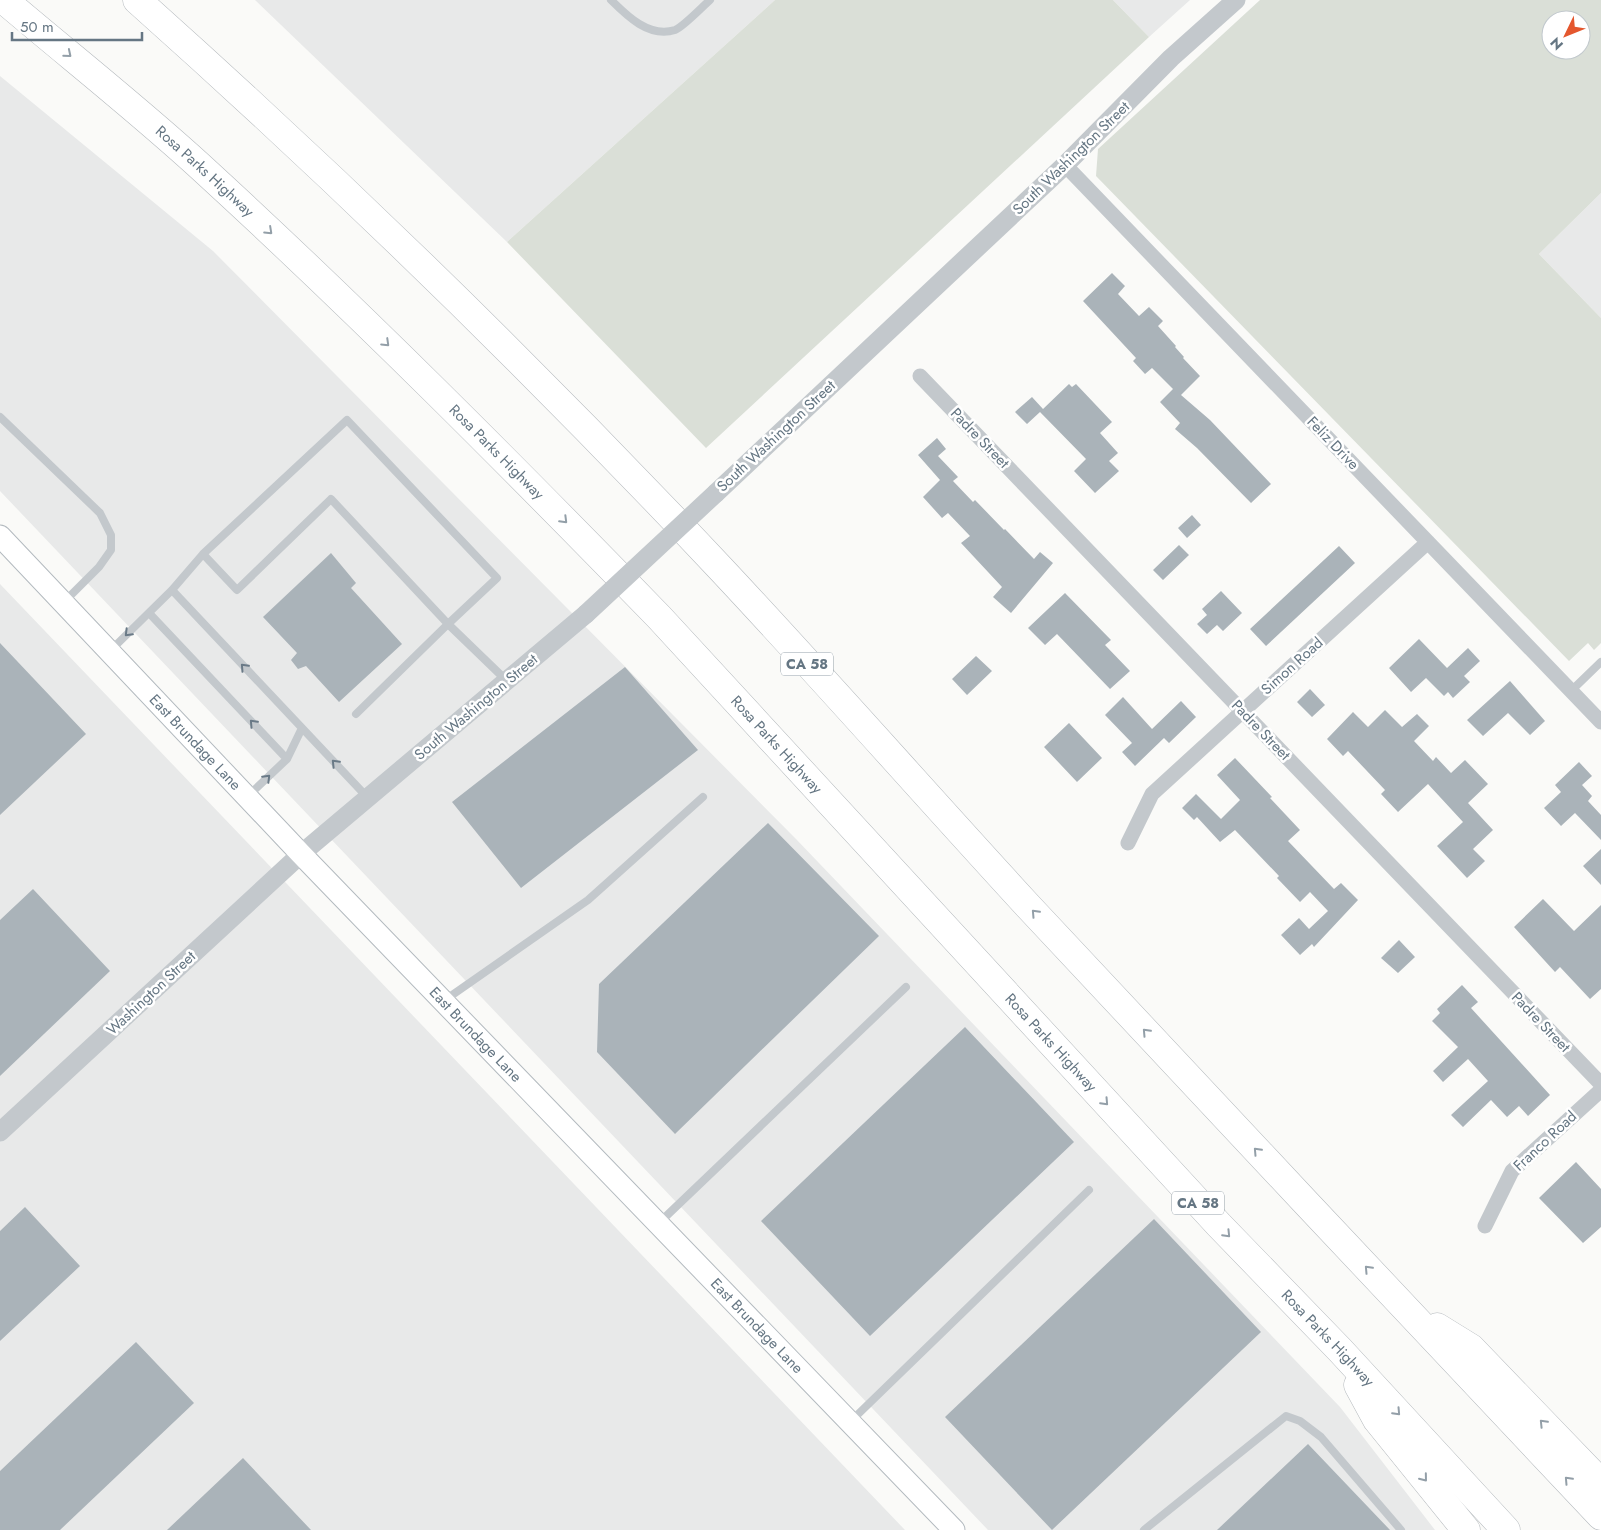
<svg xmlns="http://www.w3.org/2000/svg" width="1601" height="1530" viewBox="0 0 1601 1530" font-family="Jost,sans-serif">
	<rect width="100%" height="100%" fill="#fafaf8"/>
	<path fill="#e8e9e9" d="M255,0H775L507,242Z
		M1113,0H1190L1149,37Z
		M0,76L213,251L796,839L1340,1407L1435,1530H988L0,491Z
		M1601,193V318L1539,254Z
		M0,584L905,1530H0Z"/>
	<path fill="#dadfd7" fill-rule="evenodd" d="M775,0H1113L1149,37L706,448L507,242Z
		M1260,0H1601V193L1539,254L1601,318V643L1594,650L1588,643L1569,661L1096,176L1098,149ZM1551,20H1581V50H1551Z"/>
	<path fill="#aab3b9" d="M1112,273L1125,286L1118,294L1139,316L1149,307L1163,321L1158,326L1176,346L1175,347L1184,357L1183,358L1200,376L1181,395L1210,420L1271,484L1251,503L1197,448L1175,429L1180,423L1160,402L1173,389L1152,368L1145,374L1133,361L1136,358L1083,301Z
		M1069,384L1072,387L1076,384L1112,422L1100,433L1118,453L1109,461L1119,471L1095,493L1074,471L1086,459L1040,412L1027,424L1015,412L1032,397L1043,409Z
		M937,438L946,449L938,456L958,477L953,481L973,502L975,500L1004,530L1005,529L1034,559L1040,552L1053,563L1011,613L993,597L1002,587L961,543L970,536L948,513L942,518L923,497L940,480L918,455Z
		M1192,515L1201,525L1187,538L1178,528Z
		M1179,545L1189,555L1163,580L1153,570Z
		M1339,546L1355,563L1266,646L1250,629Z
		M331,553L356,583L351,588L402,644L339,702L306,666L298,669L291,660L297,653L263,617Z
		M1221,591L1242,613L1223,631L1217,625L1207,634L1197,624L1207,615L1202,609Z
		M1065,593L1111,640L1105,645L1130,671L1110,689L1057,634L1045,645L1028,628Z
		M1419,639L1447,668L1468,648L1480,661L1464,676L1470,682L1453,698L1448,692L1444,696L1426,678L1411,692L1389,668Z
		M0,643L86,734L0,815Z
		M976,656L992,671L967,695L952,679Z
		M625,667L698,750L521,888L452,802Z
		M1510,681L1545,721L1530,735L1508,713L1483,736L1467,720Z
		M1310,689L1325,705L1312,717L1297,702Z
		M1123,697L1152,729L1181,701L1196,717L1169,743L1164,738L1135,766L1122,752L1132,743L1105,715Z
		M1385,710L1402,727L1417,714L1429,726L1414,741L1433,761L1436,757L1451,773L1465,760L1488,784L1468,803L1493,830L1473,849L1485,861L1467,878L1437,846L1463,822L1428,784L1398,812L1381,794L1385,790L1348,751L1343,756L1327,739L1353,712L1368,727Z
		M1069,723L1102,758L1077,782L1044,747Z
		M1235,758L1272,797L1270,798L1300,830L1288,841L1334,889L1341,883L1358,900L1314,947L1312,944L1300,955L1281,935L1299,918L1309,929L1328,911L1310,892L1300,902L1277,878L1279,876L1235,830L1220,842L1197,817L1194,820L1182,808L1196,794L1221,819L1240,800L1217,775Z
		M1579,762L1592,776L1582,785L1592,796L1588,801L1601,815V840L1575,813L1561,826L1544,808L1561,792L1555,785Z
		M768,823L879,936L675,1134L597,1052L599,984Z
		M1601,849V885L1583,866Z
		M33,889L110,971L0,1076V920Z
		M1543,899L1574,931L1601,905V989L1590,999L1560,967L1555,972L1514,927Z
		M1399,940L1415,957L1398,973L1381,958Z
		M1462,985L1478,1002L1471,1008L1550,1095L1528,1116L1519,1106L1507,1117L1491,1100L1463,1127L1451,1115L1488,1081L1468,1059L1443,1082L1433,1071L1458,1047L1432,1021L1440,1013L1437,1009Z
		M965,1027L1074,1142L870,1336L761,1221Z
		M1576,1162L1601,1189V1227L1583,1243L1539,1198Z
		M25,1207L80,1266L0,1341V1231Z
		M1154,1219L1261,1332L1052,1530L945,1417Z
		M136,1342L194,1403L60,1530H0V1471Z
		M1308,1444L1390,1530H1217Z
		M243,1458L311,1530H167Z"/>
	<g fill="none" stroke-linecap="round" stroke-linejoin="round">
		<g stroke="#b3babf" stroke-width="23">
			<g id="secondary">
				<path id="s1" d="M0,536L301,854L954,1530"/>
			</g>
		</g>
		<g stroke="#b4b9bd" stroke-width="29">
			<g id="motorway">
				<path id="s2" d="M4,0C71,57 140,111 204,170C361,314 511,465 659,617L1219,1225L1340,1350L1506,1530"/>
				<path d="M137,0C340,181 535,371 721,569C825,680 925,794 1028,906C1218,1110 1410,1313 1601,1516"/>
				<path d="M1437,1327L1471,1348L1601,1483"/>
				<path d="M1358,1385L1377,1420L1466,1530"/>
			</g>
		</g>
		<path stroke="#c3c8cc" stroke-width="8" d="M611,0C627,16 649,38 675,30C683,27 702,7 710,0
			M0,417L100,513L111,535V550L99,567L65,601
			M172,590L368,798
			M149,613L287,759
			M111,650L172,590L203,554L347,420L497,578L448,624L331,499L237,590L203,554
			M1571,691L1601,662
			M356,714L448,624L507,681
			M248,796L287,759L302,728
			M445,1000L588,900L703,797
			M660,1222L906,987
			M851,1421L1089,1190
			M1144,1530L1286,1416L1300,1421L1321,1437L1401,1530"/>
		<path stroke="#c3c8cc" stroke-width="15" d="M1065,165L1601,722
			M920,376L1601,1084
			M1128,843L1152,794L1428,542
			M1485,1226L1512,1171L1601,1090"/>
		<path stroke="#c3c8cc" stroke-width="19" d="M716,493L1065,165L1171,58L1236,0
			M0,1132L301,854L586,614"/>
		<use href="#secondary" stroke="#fff" stroke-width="21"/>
		<use href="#motorway" stroke="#fff" stroke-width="28"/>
		<path stroke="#c3c8cc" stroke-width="19" d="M586,614L716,493"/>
	</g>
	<defs><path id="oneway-chevron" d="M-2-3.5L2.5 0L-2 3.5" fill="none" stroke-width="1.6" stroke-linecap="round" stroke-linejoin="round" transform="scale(1.25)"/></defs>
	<g stroke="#939fa8">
		<use href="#oneway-chevron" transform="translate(68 54) rotate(40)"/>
		<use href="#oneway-chevron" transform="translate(269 231) rotate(43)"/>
		<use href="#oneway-chevron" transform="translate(386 343) rotate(44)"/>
		<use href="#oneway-chevron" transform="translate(564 520) rotate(45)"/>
		<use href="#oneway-chevron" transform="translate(1035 913) rotate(-133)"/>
		<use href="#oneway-chevron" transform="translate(1146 1032) rotate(-133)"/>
		<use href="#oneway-chevron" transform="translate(1105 1102) rotate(47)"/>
		<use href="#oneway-chevron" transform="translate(1257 1151) rotate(-133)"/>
		<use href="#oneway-chevron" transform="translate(1227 1234) rotate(46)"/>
		<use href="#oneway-chevron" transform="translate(1368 1269) rotate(-133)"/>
		<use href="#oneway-chevron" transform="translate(1397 1412) rotate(47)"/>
		<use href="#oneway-chevron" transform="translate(1543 1423) rotate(-134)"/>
		<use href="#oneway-chevron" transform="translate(1424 1478) rotate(51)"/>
		<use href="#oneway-chevron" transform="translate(1568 1480) rotate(-133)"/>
	</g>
	<g stroke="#6a7a87">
		<use href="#oneway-chevron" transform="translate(128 633) rotate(135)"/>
		<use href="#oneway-chevron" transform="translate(244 667) rotate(-133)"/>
		<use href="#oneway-chevron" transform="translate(253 723) rotate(-133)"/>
		<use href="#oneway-chevron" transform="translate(335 763) rotate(-134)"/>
		<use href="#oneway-chevron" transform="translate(267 778) rotate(-45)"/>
	</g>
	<g text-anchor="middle" stroke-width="5" stroke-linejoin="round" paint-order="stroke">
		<g fill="#fff" stroke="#939fa8" stroke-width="1">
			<rect x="781" y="652.5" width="52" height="23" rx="4"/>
			<rect x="1172" y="1191.5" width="52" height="23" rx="4"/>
		</g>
		<g font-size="14" font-weight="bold" fill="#657683">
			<text x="807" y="669">CA 58</text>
			<text x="1198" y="1208">CA 58</text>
		</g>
		<g font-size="15" fill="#657683" stroke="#fff">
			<text transform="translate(1071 158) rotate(-44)" y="5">South Washington Street</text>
			<text dy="5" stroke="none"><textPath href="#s2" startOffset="264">Rosa Parks Highway</textPath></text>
			<text transform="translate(776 436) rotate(-43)" y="5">South Washington Street</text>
			<text transform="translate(980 438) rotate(46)" y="5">Padre Street</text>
			<text transform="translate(1333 443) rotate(46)" y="5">Feliz Drive</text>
			<text dy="5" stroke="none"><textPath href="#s2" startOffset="669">Rosa Parks Highway</textPath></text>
			<text transform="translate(1292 666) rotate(-42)" y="5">Simon Road</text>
			<text transform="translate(476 707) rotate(-40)" y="5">South Washington Street</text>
			<text transform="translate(1261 730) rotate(46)" y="5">Padre Street</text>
			<text dy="5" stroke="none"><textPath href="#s1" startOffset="284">East Brundage Lane</textPath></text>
			<text dy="5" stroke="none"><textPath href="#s2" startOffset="1074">Rosa Parks Highway</textPath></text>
			<text transform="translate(151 993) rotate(-43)" y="5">Washington Street</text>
			<text transform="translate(1541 1022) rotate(46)" y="5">Padre Street</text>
			<text dy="5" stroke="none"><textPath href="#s1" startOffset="689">East Brundage Lane</textPath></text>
			<text dy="5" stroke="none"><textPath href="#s2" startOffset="1479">Rosa Parks Highway</textPath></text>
			<text transform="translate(1545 1141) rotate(-43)" y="5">Franco Road</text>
			<text dy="5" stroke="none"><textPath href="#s1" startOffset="1094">East Brundage Lane</textPath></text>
			<text dy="5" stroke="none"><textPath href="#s2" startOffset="1884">Rosa Parks Highway</textPath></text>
		</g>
	</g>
	<g transform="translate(1566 35) rotate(227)"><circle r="24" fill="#ffffff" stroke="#c1c8cd"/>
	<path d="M0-4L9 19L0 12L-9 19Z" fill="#e4572e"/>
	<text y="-8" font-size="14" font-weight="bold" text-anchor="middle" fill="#657683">N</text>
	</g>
	<path d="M12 32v8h130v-8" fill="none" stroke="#657683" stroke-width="2.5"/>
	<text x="20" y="32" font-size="15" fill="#657683" stroke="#ffffff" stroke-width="4" paint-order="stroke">50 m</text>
</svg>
